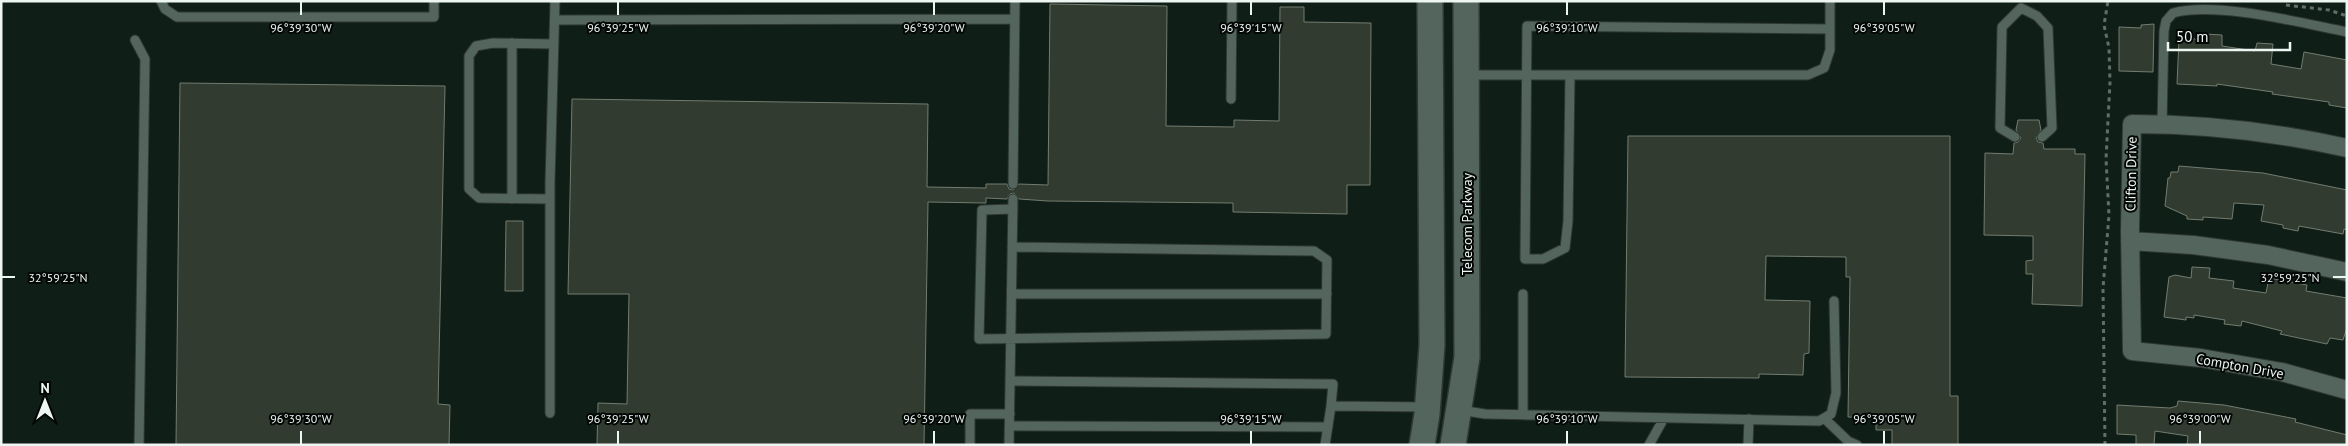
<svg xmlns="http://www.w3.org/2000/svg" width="2348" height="446" viewBox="0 0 2348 446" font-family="'PT Sans',sans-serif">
	<rect width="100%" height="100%" fill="#101e18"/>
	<path fill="#313b2f" stroke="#727c6f" d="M1050,4L1167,6L1166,126L1234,127V120L1279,121L1280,7H1304V22L1371,23L1370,185H1347V214L1233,212V203L1048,201L1019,199L1014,193L1010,194L1007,199L986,198V203L928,202L924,445H597L598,403L627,404L629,294H568L572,99L928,104L927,187L986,188V184H1007L1009,189L1013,190L1019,184L1048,185Z
		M2154,24L2153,72L2119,71V27L2141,28V25Z
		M2205,34L2222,35V46L2255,51L2257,43L2273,44L2271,64L2301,69L2304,52L2347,60V108L2329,105V102L2272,94L2273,92L2217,84V86L2177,84L2179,39H2205Z
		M180,83L445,86L438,404L450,405L449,445H176Z
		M2018,120H2039L2041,130L2036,138L2038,142L2043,143L2044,149H2075V154H2085L2082,306L2032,304L2033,274H2026V261L2033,260V236L1984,235L1985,153L2013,154L2014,143L2018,142L2021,138L2016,130Z
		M1628,136H1950V396H1958V445H1892V430H1876V418L1848,417L1850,277H1846V257L1766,256L1765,300L1810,301L1809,353L1804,354L1803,375L1759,374V378L1625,377Z
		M2179,166L2263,173L2347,190V230L2344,229L2343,234L2299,226L2298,231L2283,228V225L2261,221L2264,205L2234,203L2232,219L2203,217V220L2187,219V216L2165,206L2168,178H2170L2171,172H2178Z
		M506,221H523V291H505Z
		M2192,267L2210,268L2209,278L2234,281L2233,288L2266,293L2269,278L2307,285L2306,291L2347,298V328L2343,340L2330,338L2327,344L2280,334L2282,331L2242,321L2241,326L2224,324L2225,320L2194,315V318L2186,317V320L2164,317L2169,277L2175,275L2191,278Z
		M2178,401L2224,405L2296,419L2295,422L2347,435V445H2187L2188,436L2155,431L2154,445H2136V435L2117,434V405L2170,408L2177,406Z"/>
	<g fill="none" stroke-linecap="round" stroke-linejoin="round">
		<g stroke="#2f3834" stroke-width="11">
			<path id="lane" d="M161,1L165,9L177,17H434V1
				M555,20L1015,19
				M135,40L145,59L139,445
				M512,43V199
				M1467,75H1808L1824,68L1830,50V1
				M1570,75L1568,221L1565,248L1543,259H1525L1527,26L1830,29
				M1231,99L1232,1
				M2162,124L2164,31L2166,21L2173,13C2216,1 2301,23 2347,32
				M2015,137L2000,128L2002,27L2021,8L2037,16L2048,28L2052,128L2042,137
				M1013,184L1015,1
				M550,199L479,198L469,189V56L476,46L493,43L554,44
				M1012,247L1314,251L1327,260L1326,334L979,339L982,210L1013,209
				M1012,294H1327
				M1010,381L1333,384L1331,406
				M1460,410L1485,414L1819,421L1831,414L1836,393L1834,301
				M550,413V182L555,1
				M1523,415V294
				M1824,418L1848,441L1857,445
				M1010,426L1328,427
				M970,445V414H1010
				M1009,445L1013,199
				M1325,445L1331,406L1427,407
				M1649,445L1664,418
				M1748,445L1749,419"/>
		</g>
		<g stroke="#2f3834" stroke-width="20">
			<path id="street" d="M2347,148C2276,132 2205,124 2132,124L2130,231L2132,351L2201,358L2282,372L2347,390
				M2130,241L2193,245L2268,255L2347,272"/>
		</g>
		<g stroke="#2f3834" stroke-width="28">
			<path id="secondary" d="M1422,445L1427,414L1432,345L1430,1
				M1453,445L1467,357L1466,1"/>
		</g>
		<path stroke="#626e69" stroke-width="3" stroke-dasharray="4 4" stroke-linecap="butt" d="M2286,5L2329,10L2347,16
			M2105,445L2103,288L2109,215L2106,159L2110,82L2109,48L2104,25L2108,1"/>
		<use href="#lane" stroke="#54655d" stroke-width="9"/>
		<use href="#street" stroke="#54655d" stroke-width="18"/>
		<use href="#secondary" stroke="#54655d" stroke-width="25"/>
	</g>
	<path fill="none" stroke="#edf6f2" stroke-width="2" d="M301,2V15M618,2V15M934,2V15M1251,2V15M1567,2V15M1884,2V15M2,277H15M2333,277H2346M301,431V444M618,431V444M934,431V444M1251,431V444M1567,431V444M1884,431V444M2200,431V444"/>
	<g text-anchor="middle" stroke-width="4" stroke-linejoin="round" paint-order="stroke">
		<g font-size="14" fill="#edf6f2" stroke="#030705">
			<text transform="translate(2131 174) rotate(-89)" y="5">Clifton Drive</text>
			<text transform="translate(1467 224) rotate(-90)" y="5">Telecom Parkway</text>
			<text transform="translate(2240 366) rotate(10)" y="5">Compton Drive</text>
		</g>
	</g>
	<g font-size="12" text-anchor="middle" fill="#edf6f2" stroke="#030705" stroke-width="4" stroke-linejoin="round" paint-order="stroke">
		<text x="301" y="32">96°39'30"W</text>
		<text x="618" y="32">96°39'25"W</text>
		<text x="934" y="32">96°39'20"W</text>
		<text x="1251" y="32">96°39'15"W</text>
		<text x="1567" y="32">96°39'10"W</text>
		<text x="1884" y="32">96°39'05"W</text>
		<text x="58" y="282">32°59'25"N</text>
		<text x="2290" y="282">32°59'25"N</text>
		<text x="301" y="423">96°39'30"W</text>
		<text x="618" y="423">96°39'25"W</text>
		<text x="934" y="423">96°39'20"W</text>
		<text x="1251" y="423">96°39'15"W</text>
		<text x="1567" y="423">96°39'10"W</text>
		<text x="1884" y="423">96°39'05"W</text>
		<text x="2200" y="423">96°39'00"W</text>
	</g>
	<rect width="2348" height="446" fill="none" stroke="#edf6f2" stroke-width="5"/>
	<g transform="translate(45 401)" stroke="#030705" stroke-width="4" paint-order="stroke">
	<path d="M0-4L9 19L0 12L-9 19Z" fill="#edf6f2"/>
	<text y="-8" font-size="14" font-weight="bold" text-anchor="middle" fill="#edf6f2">N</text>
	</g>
	<path d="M2168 42v8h122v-8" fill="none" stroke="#edf6f2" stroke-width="2.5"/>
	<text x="2176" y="42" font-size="15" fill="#edf6f2" stroke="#030705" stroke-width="4" paint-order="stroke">50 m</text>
</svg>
